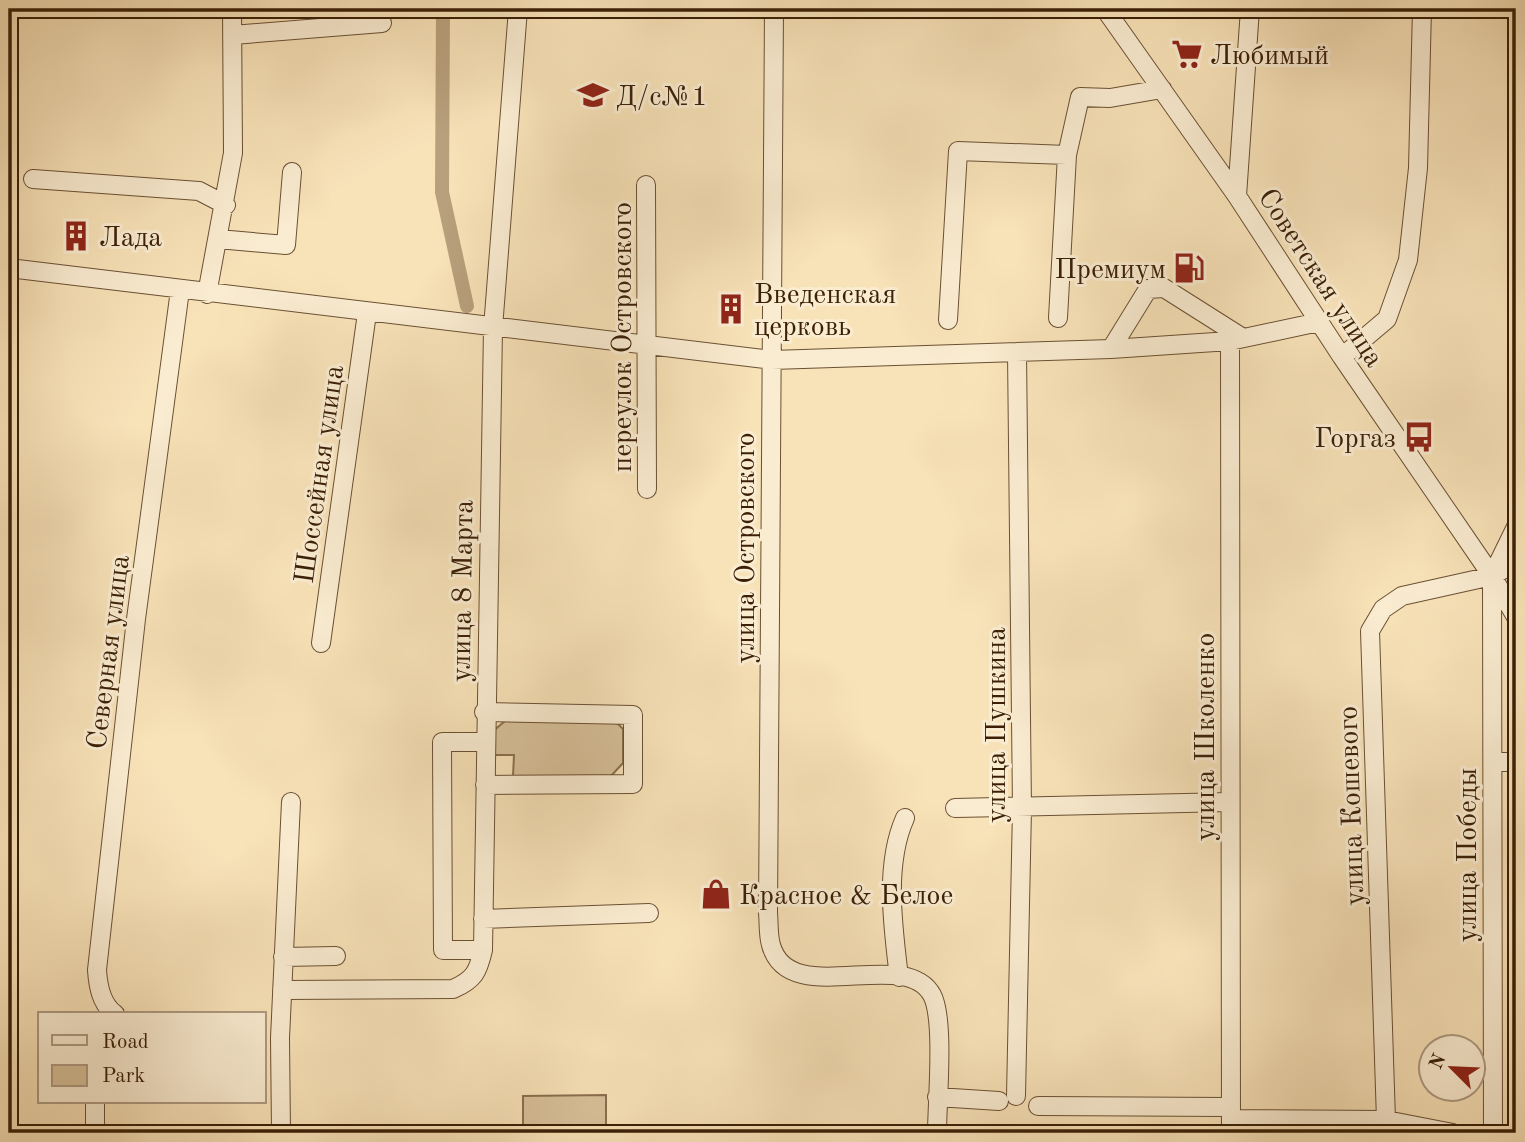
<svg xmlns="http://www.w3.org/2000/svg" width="1525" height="1142" viewBox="0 0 1525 1142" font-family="'Old Standard TT',serif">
	<rect width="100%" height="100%" fill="#f8e2b8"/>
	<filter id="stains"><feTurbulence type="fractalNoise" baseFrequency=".00286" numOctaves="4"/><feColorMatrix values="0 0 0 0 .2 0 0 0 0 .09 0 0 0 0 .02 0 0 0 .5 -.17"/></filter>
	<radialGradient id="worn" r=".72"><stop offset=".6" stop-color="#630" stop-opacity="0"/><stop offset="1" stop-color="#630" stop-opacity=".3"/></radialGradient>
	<path fill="#d8c19a" stroke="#8a7050" stroke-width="2" d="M505,721L616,722L623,729V763L611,776H513L514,755H493L492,732Z
		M606,1095V1133H523V1096Z"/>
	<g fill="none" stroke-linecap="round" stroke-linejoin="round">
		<path stroke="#b8a07c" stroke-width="14" d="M443,9L442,192L467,306"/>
		<g stroke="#6a5033" stroke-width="20">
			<path id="minor" d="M180,9H187
				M774,9L768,913C769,923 768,935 771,945C789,1011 905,945 932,995C945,1019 937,1103 937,1133
				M1105,9L1237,196L1342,357L1492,576L1516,617
				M233,35L382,23
				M33,179L199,191L226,205
				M646,185L647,489
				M1237,196L1250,9
				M218,239L286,245L292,172
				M9,268L772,360L1111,349L1230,341L1319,322
				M207,294L233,153L232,9
				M1058,318L1067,155L1080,97L1110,98L1162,89
				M948,320L958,151L1067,155
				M1230,341L1231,1133
				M1111,349L1148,289L1164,288L1243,338
				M1342,357L1387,319L1408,260L1418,168L1422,9
				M321,643L367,313
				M484,712L633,715V784L485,785
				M1493,762H1516
				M955,808L1230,802
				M483,919L649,913
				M483,950H443L442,742H485
				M283,957L336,956
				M899,977C893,927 884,865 905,818
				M282,990L453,989C474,980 478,972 483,950L493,328L518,9
				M115,1014C101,1004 98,986 97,970L136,619L180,290
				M1016,1096L1022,809L1017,352
				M937,1097L999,1101
				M95,1102V1133
				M1038,1106L1230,1107
				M1231,1119L1386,1120L1453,1133
				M1386,1120L1370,631L1383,609L1402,596L1492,576L1516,562
				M281,1133L280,1038L291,802
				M1493,1133L1492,576L1516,527"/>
		</g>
		<use href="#minor" stroke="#faecd1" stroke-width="18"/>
	</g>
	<defs>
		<g id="supermarket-bare" transform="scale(2.415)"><path d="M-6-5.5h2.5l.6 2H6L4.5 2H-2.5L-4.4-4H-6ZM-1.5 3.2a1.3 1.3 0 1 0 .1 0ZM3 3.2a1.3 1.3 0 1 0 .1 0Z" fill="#8f2418" stroke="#faecd1" stroke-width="2.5" paint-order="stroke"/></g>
		<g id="school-bare" transform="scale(2.415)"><path d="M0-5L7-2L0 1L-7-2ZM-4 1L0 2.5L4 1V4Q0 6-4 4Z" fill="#8f2418" stroke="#faecd1" stroke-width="2.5" paint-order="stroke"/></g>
		<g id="building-bare" transform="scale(2.415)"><path d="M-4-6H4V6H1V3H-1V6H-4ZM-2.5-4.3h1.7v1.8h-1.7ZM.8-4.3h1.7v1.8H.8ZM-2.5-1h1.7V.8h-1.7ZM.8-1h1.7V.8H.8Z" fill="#8f2418" stroke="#faecd1" stroke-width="2.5" paint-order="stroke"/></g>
		<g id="fuel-bare" transform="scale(2.415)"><path d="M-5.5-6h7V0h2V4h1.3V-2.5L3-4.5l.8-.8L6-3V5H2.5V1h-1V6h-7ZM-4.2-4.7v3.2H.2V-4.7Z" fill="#8f2418" stroke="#faecd1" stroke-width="2.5" paint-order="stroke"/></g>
		<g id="bus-bare" transform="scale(2.415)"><path d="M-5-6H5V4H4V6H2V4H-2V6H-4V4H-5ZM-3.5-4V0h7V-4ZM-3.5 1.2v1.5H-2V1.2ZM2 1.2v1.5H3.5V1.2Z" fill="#8f2418" stroke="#faecd1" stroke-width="2.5" paint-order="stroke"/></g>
		<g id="shop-bare" transform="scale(2.415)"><path d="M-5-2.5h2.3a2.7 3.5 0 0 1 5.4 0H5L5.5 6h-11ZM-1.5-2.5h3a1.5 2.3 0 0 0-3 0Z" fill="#8f2418" stroke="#faecd1" stroke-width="2.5" paint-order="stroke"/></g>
	</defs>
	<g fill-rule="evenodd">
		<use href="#supermarket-bare" x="1187" y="54"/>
		<use href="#school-bare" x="593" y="95"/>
		<use href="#building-bare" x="76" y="236"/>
		<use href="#fuel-bare" x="1189" y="268"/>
		<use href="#building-bare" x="731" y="309"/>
		<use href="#bus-bare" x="1419" y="437"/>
		<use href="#shop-bare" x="716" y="894"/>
	</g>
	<g text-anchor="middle" stroke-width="6" stroke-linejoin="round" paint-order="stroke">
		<g font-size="28" fill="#3b2007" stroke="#faecd1" text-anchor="start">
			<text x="1210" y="64">Любимый</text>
			<text x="616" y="105">Д/с№1</text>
			<text x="99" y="246">Лада</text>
			<text x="1166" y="278" text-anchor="end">Премиум</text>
			<text x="754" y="303">Введенская<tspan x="754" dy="32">церковь</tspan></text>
			<text x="1396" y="447" text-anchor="end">Горгаз</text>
			<text x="739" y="904">Красное &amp; Белое</text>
		</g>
		<g font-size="28" fill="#3b2007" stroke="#faecd1">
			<text transform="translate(1322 277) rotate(57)" y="10">Советская улица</text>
			<text transform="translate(621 337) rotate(-90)" y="10">переулок Островского</text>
			<text transform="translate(318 474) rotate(-82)" y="10">Шоссейная улица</text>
			<text transform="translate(744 548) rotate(-90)" y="10">улица Островского</text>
			<text transform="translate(461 591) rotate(-89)" y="10">улица 8 Марта</text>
			<text transform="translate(107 652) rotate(-83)" y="10">Северная улица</text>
			<text transform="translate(995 725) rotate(-90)" y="10">улица Пушкина</text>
			<text transform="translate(1204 737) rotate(-90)" y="10">улица Школенко</text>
			<text transform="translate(1350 806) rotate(-92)" y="10">улица Кошевого</text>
			<text transform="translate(1466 855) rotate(-90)" y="10">улица Победы</text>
		</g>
	</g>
	<rect width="1525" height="1142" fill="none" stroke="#f8e2b8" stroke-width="35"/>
	<rect x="10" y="10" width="1504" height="1121" fill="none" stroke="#3b2007" stroke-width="3.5"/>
	<rect x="18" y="18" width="1490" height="1107" fill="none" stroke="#3b2007" stroke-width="2"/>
	<rect x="38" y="1012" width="228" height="91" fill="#faecd1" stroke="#ae9a80" stroke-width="2"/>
	<rect x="52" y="1035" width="35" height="10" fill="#faecd1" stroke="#ae9a80" stroke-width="2"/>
	<text x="102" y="1048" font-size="21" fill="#3b2007">Road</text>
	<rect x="52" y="1065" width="35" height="21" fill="#d8c19a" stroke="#ae9a80" stroke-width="2"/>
	<text x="102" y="1082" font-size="21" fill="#3b2007">Park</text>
	<g transform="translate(1452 1068) rotate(294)"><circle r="33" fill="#faecd1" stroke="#ae9a80" stroke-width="2"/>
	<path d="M0-5L12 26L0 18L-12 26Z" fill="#8f2418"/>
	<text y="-10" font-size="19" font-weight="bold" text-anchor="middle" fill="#3b2007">N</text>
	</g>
	<rect width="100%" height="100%" filter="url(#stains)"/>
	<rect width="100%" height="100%" fill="url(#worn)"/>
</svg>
